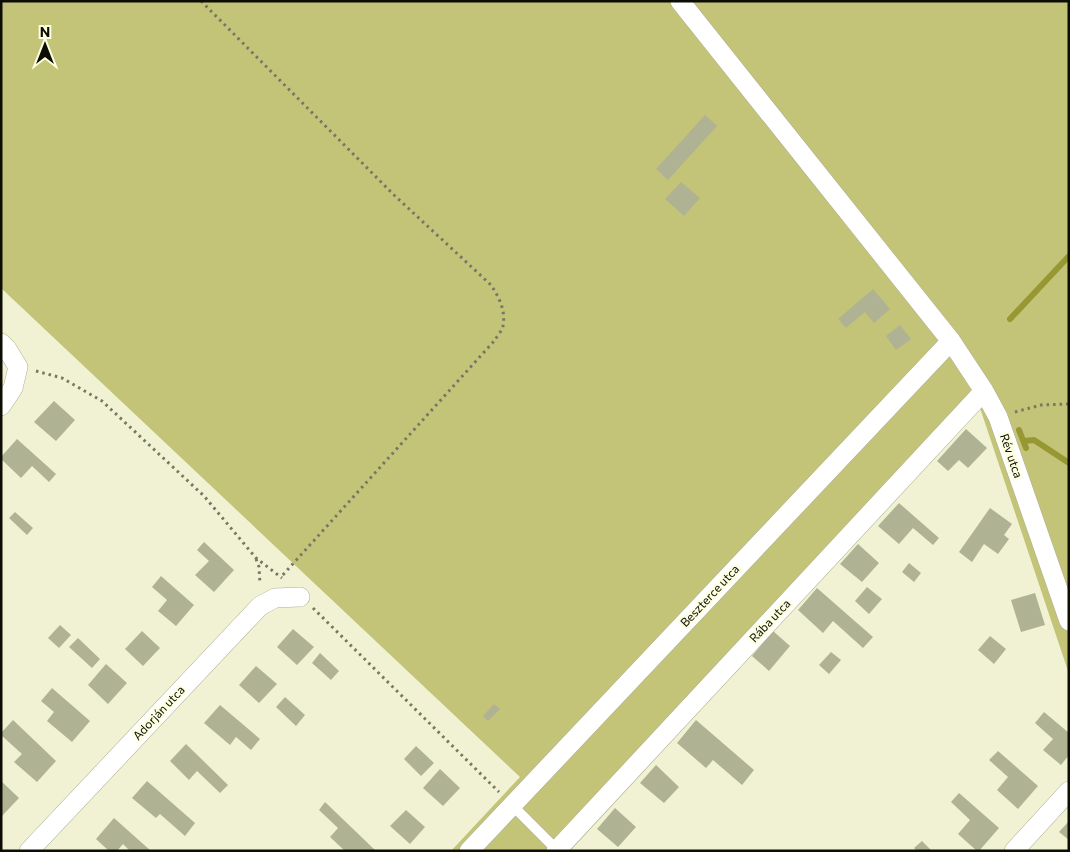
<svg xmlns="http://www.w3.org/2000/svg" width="1070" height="852" viewBox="0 0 1070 852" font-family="Commissioner,sans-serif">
	<rect width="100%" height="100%" fill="#f0f2d3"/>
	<path fill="#c3c478" d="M1,1H1069V674L980,408L570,851H451L520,777L1,288Z"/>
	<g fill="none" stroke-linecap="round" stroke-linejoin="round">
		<path stroke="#979734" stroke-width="6" d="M1010,319L1069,256
			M1019,430L1026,448
			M1024,441L1034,440L1069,463"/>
	</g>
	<path fill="#b0b294" d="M705,115L717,126L668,180L656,169Z
		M681,182L700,198L684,216L665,199Z
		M873,289L890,309L874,323L865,312L846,328L838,319Z
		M900,325L911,339L896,350L886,336Z
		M54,401L75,420L56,441L34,422Z
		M966,429L987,448L968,468L959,460L948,471L937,461Z
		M17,439L56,474L49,482L32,466L21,478L1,459V457Z
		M899,503L939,538L933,545L913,528L899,544L878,526Z
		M990,508L1012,524L1004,535L1009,539L998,554L984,544L972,562L959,552Z
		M15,512L33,528L27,535L9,518Z
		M204,542L234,570L214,592L195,575L209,561L197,550Z
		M858,544L879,563L862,582L840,564Z
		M909,563L921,573L914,582L902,572Z
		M161,576L194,605L176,626L158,611L167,600L152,587Z
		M867,587L882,599L869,614L855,601Z
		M817,588L873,637L863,648L833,621L823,633L798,610Z
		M1035,593L1045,625L1021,632L1011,600Z
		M60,625L71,635L59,648L48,638Z
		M293,629L314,647L297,665L277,647Z
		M142,631L160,648L143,666L125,649Z
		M773,631L790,646L769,671L752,656Z
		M990,636L1006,649L994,664L978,650Z
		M78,638L100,659L92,668L69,647Z
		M831,652L841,660L829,674L819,665Z
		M320,653L339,671L331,680L312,663Z
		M106,664L127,683L108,704L88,685Z
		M256,666L277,684L259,703L239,685Z
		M52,688L90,721L72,742L47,721L54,712L41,701Z
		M285,697L305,715L296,726L276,707Z
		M494,704L500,709L488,721L483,716Z
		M220,705L260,739L251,750L236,737L230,745L204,723Z
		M1044,712L1069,733V755L1061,765L1043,750L1053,739L1035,723Z
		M13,720L56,761L37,782L14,762L22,754L1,735V733Z
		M696,720L754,770L742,785L713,760L706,768L677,743Z
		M186,744L228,785L220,793L197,771L189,780L170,761Z
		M416,746L434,763L421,776L404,759Z
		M998,751L1038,786L1018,809L997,790L1008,777L989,760Z
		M656,765L679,787L664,803L640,783Z
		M440,769L460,788L443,806L423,788Z
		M1,781L19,798L1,817Z
		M147,781L195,823L185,836L160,814L156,818L132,798Z
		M959,793L999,828L979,851H977L958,834L970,820L951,802Z
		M325,802L376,851H345L330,837L338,828L319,810Z
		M615,808L636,827L618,847L597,829Z
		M406,810L425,827L410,844L390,826Z
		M114,818L151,851H130L123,844L117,851H109L96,839Z
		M1069,821V840L1059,832Z
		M922,841L932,851H917L914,848Z"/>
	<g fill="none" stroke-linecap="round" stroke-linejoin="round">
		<g stroke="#aeaf92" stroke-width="11">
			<path id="lane" d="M512,805L557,850"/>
		</g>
		<g stroke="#aeaf92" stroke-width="20">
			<path id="street" d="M680,1L951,341L984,391L998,417L1069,621
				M1,343L7,349L18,367L13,388L1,406
				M29,851L260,606L275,598L300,597
				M469,851L951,341
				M556,851L984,391
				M1014,851L1069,791"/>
		</g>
		<path stroke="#767764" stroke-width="3" stroke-dasharray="2.5 4" stroke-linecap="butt" d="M201,1L394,195L491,285C499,297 506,311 503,326C502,331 497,336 495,340L281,577
			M36,371L62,378L102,401L204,496L256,558L282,578
			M1015,412L1041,405L1069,404
			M256,559L259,567L260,584
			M313,608L499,792"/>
		<use href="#lane" stroke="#fff" stroke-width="10"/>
		<use href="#street" stroke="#fff" stroke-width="19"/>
	</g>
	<g text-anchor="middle" stroke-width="5" stroke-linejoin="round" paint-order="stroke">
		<g font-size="12" fill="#0d0d04" stroke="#fdffe0">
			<text transform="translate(1011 456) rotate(71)" y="4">Rév utca</text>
			<text transform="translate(710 596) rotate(-47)" y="4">Beszterce utca</text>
			<text transform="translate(770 621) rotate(-47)" y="4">Rába utca</text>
			<text transform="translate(159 713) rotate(-47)" y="4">Adorján utca</text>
		</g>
	</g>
	<rect width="1070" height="852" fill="none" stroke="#0d0d04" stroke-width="5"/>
	<g transform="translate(45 45)" stroke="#fdffe0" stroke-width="4" paint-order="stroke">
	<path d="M0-4L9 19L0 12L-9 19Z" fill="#0d0d04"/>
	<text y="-8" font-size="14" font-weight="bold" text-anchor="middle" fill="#0d0d04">N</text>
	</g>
</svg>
